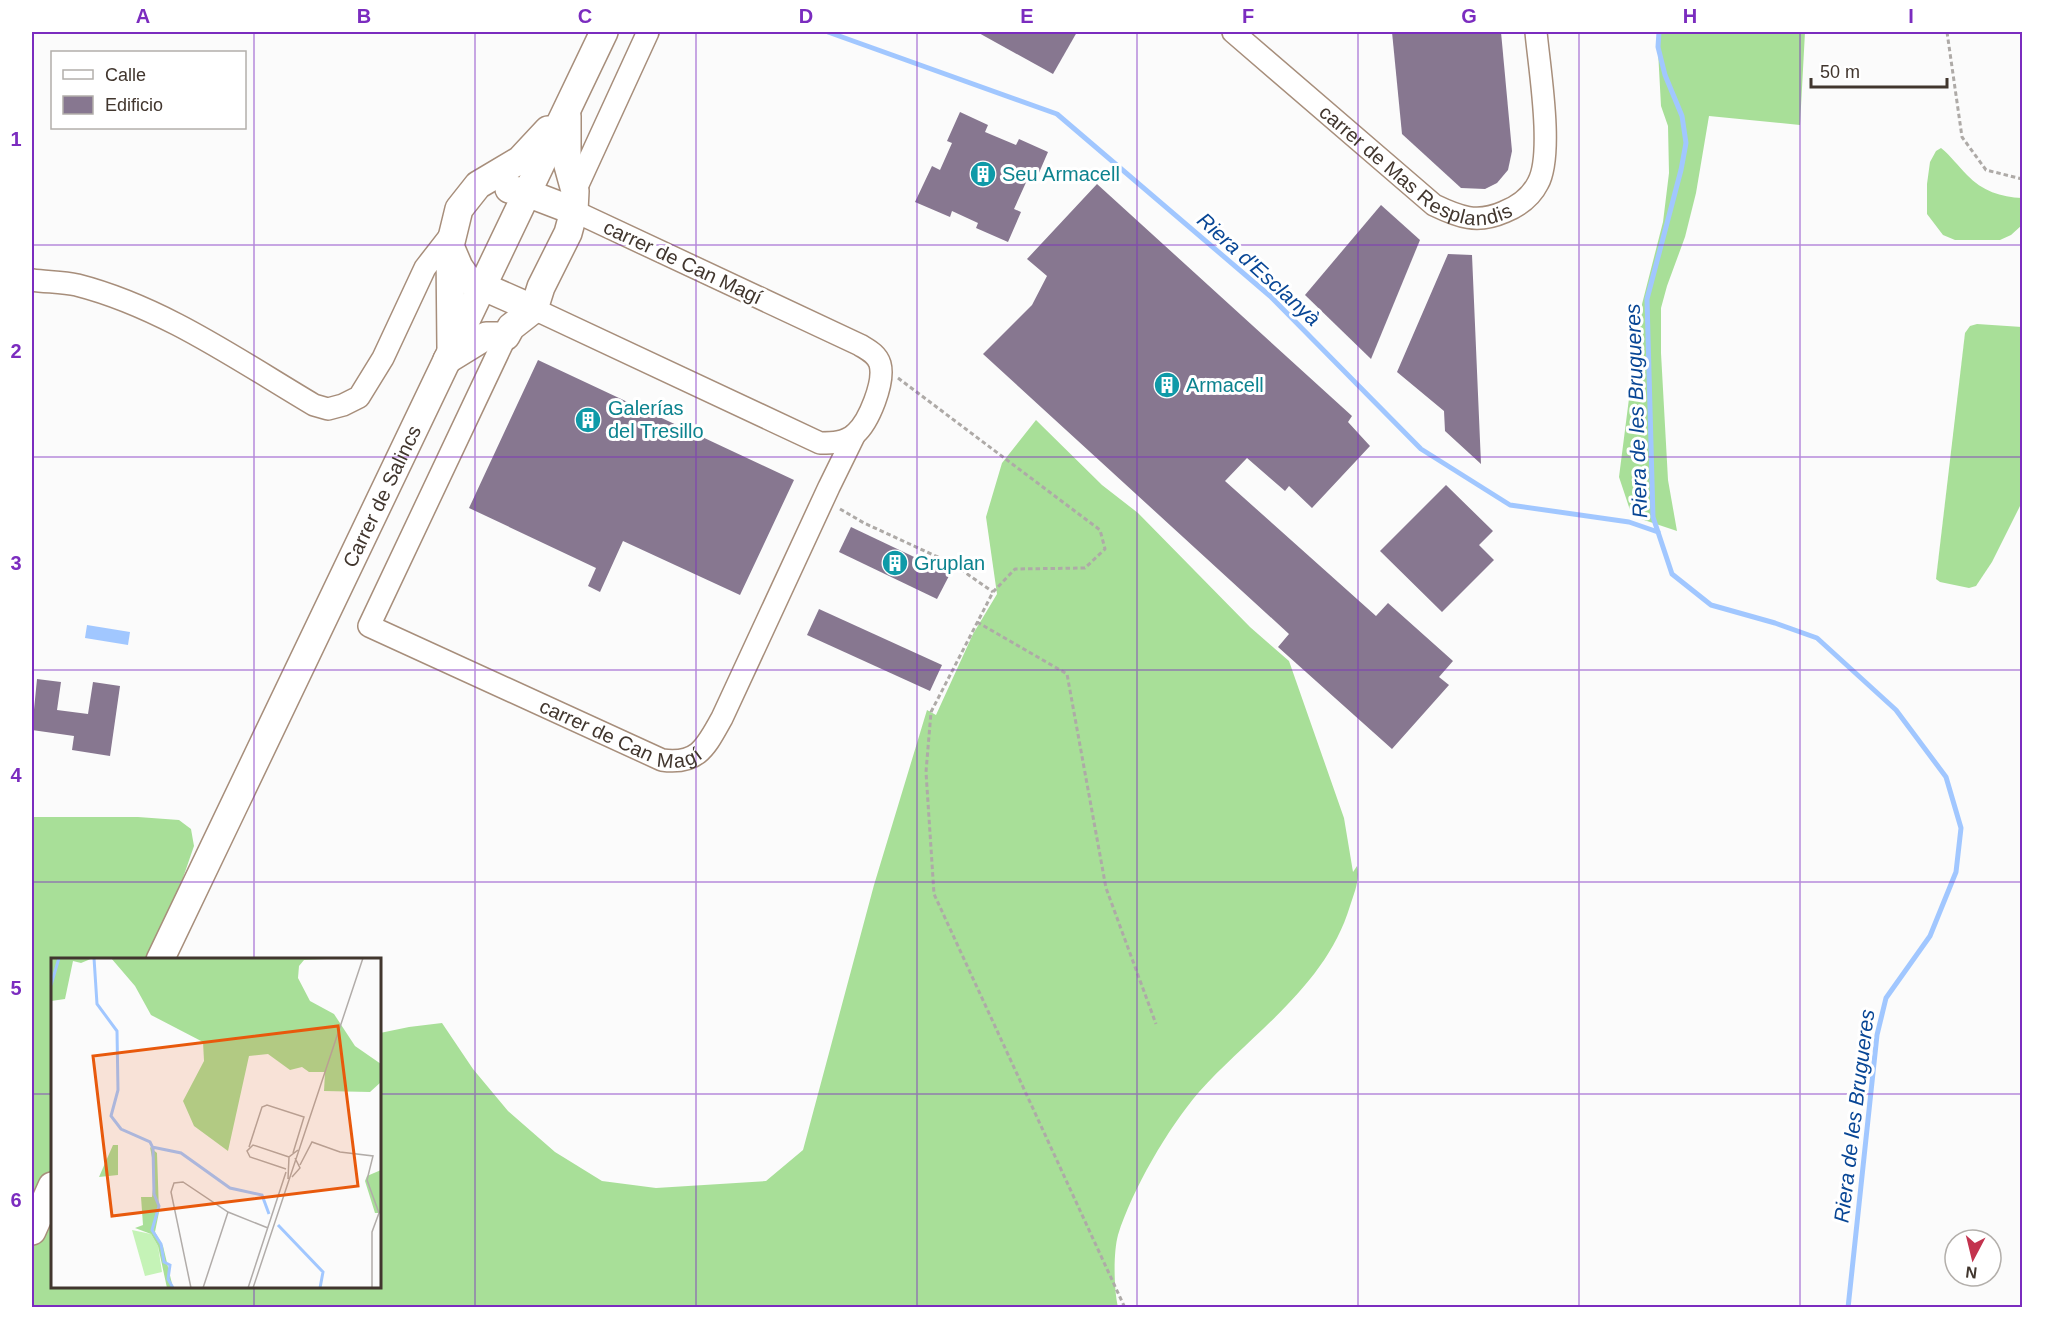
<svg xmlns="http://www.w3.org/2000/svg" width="2054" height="1339" font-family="Helvetica,sans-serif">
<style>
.forest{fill:#a8df98}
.water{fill:#a1c7ff}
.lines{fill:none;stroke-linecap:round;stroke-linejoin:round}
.stream{stroke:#a1c7ff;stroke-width:5}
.building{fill:#877790}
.minor-casing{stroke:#a78e7b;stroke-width:24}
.major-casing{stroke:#a78e7b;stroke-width:30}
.path{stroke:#aeaaa7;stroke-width:3;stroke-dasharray:4.5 3;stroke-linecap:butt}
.minor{stroke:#fff;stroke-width:21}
.major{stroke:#fff;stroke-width:27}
.grid{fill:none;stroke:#7b2cbf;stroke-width:1.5;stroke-opacity:0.55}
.labels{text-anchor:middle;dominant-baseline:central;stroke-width:6;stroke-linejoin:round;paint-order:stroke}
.street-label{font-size:20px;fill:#41362e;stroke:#fff}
.culture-label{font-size:20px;fill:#0d838f;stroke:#fff;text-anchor:start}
.water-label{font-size:21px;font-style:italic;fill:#084695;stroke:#fff}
.inset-river{fill:none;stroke:#a1c7ff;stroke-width:3}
.inset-road{fill:none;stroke:#b1aca9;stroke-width:1.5}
.view{fill:#e8590c;fill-opacity:0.15;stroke:#e8590c;stroke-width:3}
.inset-edge{fill:none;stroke:#41362e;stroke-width:3}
.neatline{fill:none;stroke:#7b2cbf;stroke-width:2}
.grid-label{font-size:20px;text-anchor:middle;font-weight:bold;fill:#7b2cbf}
</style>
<rect width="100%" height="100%" fill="#fbfbfb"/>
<g class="forest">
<polygon points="1657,32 1805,32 1800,125 1709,116 1696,193 1685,237 1667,286 1661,308 1661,353 1668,480 1677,531 1632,516 1619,477 1640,312 1663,222 1669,173 1668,126 1661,106"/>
<path d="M 1941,148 C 1951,156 1958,166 1967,175 C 1982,191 2001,197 2022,198 L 2022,225 L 2011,235 L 2000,240 L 1955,240 L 1943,235 L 1927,214 L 1927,184 L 1930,162 L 1936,151 Z"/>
<polygon points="1977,324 2022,327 2022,502 1992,562 1976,586 1969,588 1940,582 1936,579 1965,333 1970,326"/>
<path d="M 1036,420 L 1102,485 L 1138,513 L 1250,627 L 1289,661 L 1344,818 L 1353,872 L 1357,866 C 1360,881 1354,893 1350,906 C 1326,986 1252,1033 1199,1092 C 1168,1128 1132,1190 1118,1235 C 1113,1253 1114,1290 1118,1307 L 32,1308 L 32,817 L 138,817 L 179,820 L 191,829 L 194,846 L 155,959 L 52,960 L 52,1286 L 380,1286 L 380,1033 L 409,1027 L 442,1023 L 473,1069 L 508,1111 L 555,1152 L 602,1181 L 656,1188 L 766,1181 L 803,1150 L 874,885 L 927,710 L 936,715 L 973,634 L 997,594 L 986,517 L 1002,463 Z"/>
</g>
<polygon class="water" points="87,625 130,632 128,645 85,638"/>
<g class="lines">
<g class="stream">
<polyline points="828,32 1057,114 1270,296 1421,449 1510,505 1629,522 1658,532"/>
<polyline points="1659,32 1658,47 1665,75 1682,116 1686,143 1681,170 1647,299 1653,517 1672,574 1711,605 1775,623 1817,638 1896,710 1946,777 1961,828 1956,872 1930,936 1886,998 1877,1035 1848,1308"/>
</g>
</g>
<g class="building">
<polygon points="977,32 1077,32 1053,74"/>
<polygon points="1392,32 1501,32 1512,151 1508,170 1497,183 1485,189 1461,188 1402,134"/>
<polygon points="960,112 988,125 985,132 1016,145 1019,139 1048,152 1035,182 1028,178 1014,209 1021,212 1008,242 976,228 978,223 952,211 950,217 915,202 932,166 940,170 952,143 947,141"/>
<polygon points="1097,184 1352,416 1348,422 1370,446 1312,508 1289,486 1285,491 1247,458 1225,481 1376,616 1388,603 1453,661 1439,677 1449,685 1392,749 1278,647 1289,634 983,354 1032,305 1047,276 1027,259"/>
<polygon points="1381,205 1420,240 1371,359 1305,295"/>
<polygon points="1448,254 1472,255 1481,464 1445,431 1444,411 1397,372"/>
<polygon points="538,360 794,480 740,595 623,541 600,592 588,586 596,568 469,508"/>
<polygon points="1446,485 1493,531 1479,545 1494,560 1442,612 1380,551"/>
<polygon points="851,527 950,574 937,599 839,552"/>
<polygon points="819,609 942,665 930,691 807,635"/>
<polygon points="37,679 61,682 57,710 88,714 93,682 120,686 110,756 72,750 74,736 32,730"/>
</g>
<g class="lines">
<g class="minor-casing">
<g id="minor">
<path id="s1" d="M 1233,32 L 1434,205 C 1459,217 1477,224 1504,212 C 1519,206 1531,197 1538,183 C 1554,154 1539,66 1536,32"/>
<polyline points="575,191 648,32"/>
<path d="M 32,280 C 46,282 63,282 77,285 C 163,307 238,360 314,405 L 328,409 L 343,405 L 359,397 L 383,358 L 425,268 L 453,232"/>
<path d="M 534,309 L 820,443 C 832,443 845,443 855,434 C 869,422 885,382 880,364 C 877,354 868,350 860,345 L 574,211"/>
<path id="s2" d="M 506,336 L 369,626 L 662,760 C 699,765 706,746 722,718 L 829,487 L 855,434"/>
</g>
</g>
<g class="major-casing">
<g id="major">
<polyline points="509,189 527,193 574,211"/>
<polyline points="450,250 451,347"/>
<polyline points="534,309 468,280 459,267 450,246 459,209 478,185 520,160 548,130"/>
<polyline points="447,360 486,336 506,336 511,327 534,309 541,287 568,233 574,211 575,191 567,162 567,116"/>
<path id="s3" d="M 160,960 L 604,32"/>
<polyline points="32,1231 52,1186"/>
</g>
</g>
<g class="path">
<polyline points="1947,32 1962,137 1986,170 2022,179"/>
<polyline points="898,378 1100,530 1105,549 1085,568 1015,569 993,592 931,712 926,772 934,894 1125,1308"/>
<polyline points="840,509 864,523 953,564 993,592"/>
<polyline points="977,622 1067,674 1106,888 1156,1024"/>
</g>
<use href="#minor" class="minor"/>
<use href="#major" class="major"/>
</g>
<path class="grid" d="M 254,32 L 254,960M 475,32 L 475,1308M 696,32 L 696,1308M 917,32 L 917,1308M 1137,32 L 1137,1308M 1358,32 L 1358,1308M 1579,32 L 1579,1308M 1800,32 L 1800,1308M 32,245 L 2022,245M 32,457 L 2022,457M 32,670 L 2022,670M 32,882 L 2022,882M 32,1094 L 52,1094M 380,1094 L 2022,1094M 254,1286 L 254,1308"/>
<defs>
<g id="building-disc" transform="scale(1.35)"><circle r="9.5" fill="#0f9aa8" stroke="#fff"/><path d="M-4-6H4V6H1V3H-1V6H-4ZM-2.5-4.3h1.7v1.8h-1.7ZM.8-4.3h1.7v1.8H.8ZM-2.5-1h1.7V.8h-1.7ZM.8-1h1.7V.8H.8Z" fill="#fff"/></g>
</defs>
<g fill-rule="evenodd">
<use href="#building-disc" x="983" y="174"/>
<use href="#building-disc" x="1167" y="385"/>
<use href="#building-disc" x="588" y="420"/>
<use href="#building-disc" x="895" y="563"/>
</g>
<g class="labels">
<g class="street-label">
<text stroke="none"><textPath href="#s1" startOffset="232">carrer de Mas Resplandis</textPath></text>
<text transform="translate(683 262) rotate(25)">carrer de Can Magí</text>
<text stroke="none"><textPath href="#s3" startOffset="514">Carrer de Salincs</textPath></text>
<text stroke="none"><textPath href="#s2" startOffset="596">carrer de Can Magí</textPath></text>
</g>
<g class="culture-label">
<text x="1002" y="174">Seu Armacell</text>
<text x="1186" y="385">Armacell</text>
<text x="608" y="408">Galerías<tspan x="608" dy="23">del Tresillo</tspan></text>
<text x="914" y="563">Gruplan</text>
</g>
<g class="water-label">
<text transform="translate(1259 269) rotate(42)">Riera d'Esclanyà</text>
<text transform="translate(1636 411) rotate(-92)">Riera de les Brugueres</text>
<text transform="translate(1854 1116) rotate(-83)">Riera de les Brugueres</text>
</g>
</g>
<g transform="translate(51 958)">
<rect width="330" height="330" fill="#fbfbfb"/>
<path d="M 81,272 L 100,276 L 107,288 L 111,314 L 94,318 Z" fill="#c5f3b7"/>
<path d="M 0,0 L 42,0 L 30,5 L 22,3 L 14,41 L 0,43 ZM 60,0 L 299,0 L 253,2 L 248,8 L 247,20 L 259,43 L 283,56 L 304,88 L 330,106 L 330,124 L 319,134 L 273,133 L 274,114 L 258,114 L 251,109 L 239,112 L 217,96 L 198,98 L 177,193 L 143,168 L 132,143 L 153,103 L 152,84 L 100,57 L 84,28 ZM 62,187 L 67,187 L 67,217 L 48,219 ZM 99,189 L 106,195 L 108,254 L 104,274 L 112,288 L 122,330 L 116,330 L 107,288 L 100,276 L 84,270 L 92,267 L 90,239 L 101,239 L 104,215 ZM 330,212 L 330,255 L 324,255 L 314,223 L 316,218 Z" fill="#a8df98"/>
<path class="inset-river" d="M 43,0 L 46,46 L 66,73 L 67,132 L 60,158 L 70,171 L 99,184 L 102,190 L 103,236 L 108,248 L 101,272 L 110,286 L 113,304 L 119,307 L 117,321 L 122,330M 0,27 L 8,0M 101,189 L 130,195 L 179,230 L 211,237 L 218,256M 227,267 L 272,314 L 269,330"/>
<path class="inset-road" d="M 198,189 L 211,149 L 216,147 L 253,159 L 242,195M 249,207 L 261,184 L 289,194 L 322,198 L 316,222 L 328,255 L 321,274 L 321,330M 235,211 L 199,199 L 196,193 L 202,187 L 238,199M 241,219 L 249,210 L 244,200M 237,221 L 238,199 L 247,192M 140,330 L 120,234 L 123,225 L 132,224 L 177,254 L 217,270M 152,330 L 177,254M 197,330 L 235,214M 202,330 L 312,0"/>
<path class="view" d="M 287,68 L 307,228 L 61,258 L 42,98 Z"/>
<rect width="330" height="330" class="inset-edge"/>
</g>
<rect width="2054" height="1339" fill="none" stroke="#ffffff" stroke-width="66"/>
<rect x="51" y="51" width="195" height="78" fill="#ffffff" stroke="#b3afab" stroke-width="1.5"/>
<rect x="63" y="70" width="30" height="9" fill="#ffffff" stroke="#b3afab" stroke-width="1.5"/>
<text x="105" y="81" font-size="18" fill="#41362e">Calle</text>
<rect x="63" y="96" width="30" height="18" fill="#877790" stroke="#b3afab" stroke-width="1.5"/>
<text x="105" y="111" font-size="18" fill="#41362e">Edificio</text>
<g transform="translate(1973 1258) rotate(187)"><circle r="28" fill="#ffffff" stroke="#b3afab" stroke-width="1.5"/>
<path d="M0-4.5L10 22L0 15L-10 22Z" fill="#c3334e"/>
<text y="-9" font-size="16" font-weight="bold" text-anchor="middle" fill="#41362e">N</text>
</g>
<path d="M1811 78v9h136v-9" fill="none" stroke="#41362e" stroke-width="3"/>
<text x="1820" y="78" font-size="18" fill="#41362e" stroke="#ffffff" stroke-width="4.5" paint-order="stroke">50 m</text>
<rect x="33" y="33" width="1988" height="1273" class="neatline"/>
<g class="grid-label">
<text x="143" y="23">A</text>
<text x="364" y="23">B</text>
<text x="585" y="23">C</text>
<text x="806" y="23">D</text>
<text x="1027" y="23">E</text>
<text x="1248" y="23">F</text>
<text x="1469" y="23">G</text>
<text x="1690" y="23">H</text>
<text x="1911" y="23">I</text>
<text x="16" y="146">1</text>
<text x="16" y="358">2</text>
<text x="16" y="570">3</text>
<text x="16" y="782">4</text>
<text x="16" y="995">5</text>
<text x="16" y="1207">6</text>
</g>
</svg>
